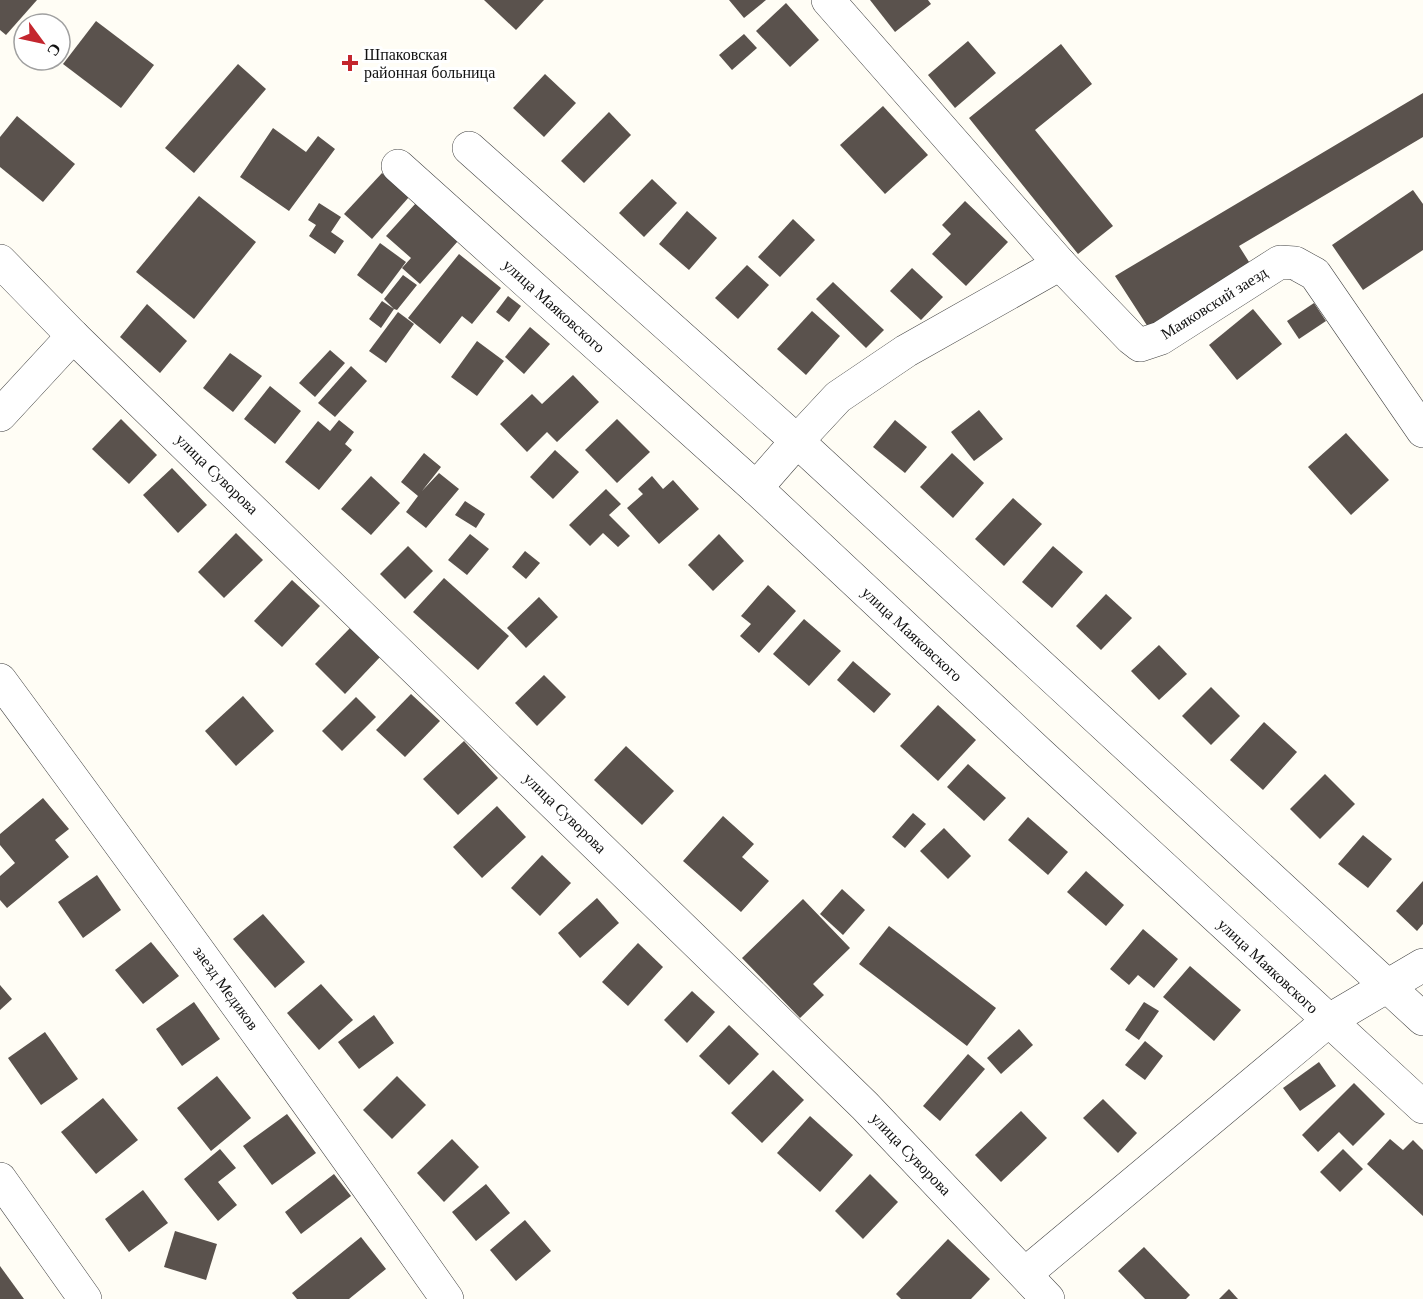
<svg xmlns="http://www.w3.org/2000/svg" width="1423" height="1299" font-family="'Times New Roman',serif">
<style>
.building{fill:#5a524d}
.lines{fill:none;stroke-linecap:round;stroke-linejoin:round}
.minor-casing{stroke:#444;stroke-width:34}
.minor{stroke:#fff;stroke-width:33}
.poi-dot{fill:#c4262e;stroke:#fff;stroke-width:2}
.labels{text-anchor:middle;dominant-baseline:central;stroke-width:6;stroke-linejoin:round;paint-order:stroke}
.poi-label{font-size:16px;fill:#111;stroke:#fff;text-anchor:start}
.street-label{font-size:16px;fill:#111;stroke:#fff}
</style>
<rect width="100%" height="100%" fill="#fffdf5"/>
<g class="building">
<polygon points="0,0 37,0 6,35 0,30"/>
<polygon points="484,0 544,0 516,30"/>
<polygon points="729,0 766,0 744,18"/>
<polygon points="870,0 928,0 931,4 895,32"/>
<polygon points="786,3 819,40 790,67 756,31"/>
<polygon points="96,21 154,65 121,108 63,64"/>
<polygon points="744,34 757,48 732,70 719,55"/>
<polygon points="968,41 996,73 955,108 928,75"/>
<polygon points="1061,44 1092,84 1035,130 1113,226 1078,254 969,118"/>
<polygon points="238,64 266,89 194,173 165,148"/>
<polygon points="545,74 576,103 544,137 513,108"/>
<polygon points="1423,93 1423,137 1239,246 1251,265 1148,327 1115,276"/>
<polygon points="883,106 928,155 885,194 840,145"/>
<polygon points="609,112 631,135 584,183 561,161"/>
<polygon points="17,116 75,164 43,202 0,167 0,137"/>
<polygon points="273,128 306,152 318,136 335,149 289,211 240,177"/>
<polygon points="382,173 409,197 372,239 344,214"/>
<polygon points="652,179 677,203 644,237 619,213"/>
<polygon points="1413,190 1423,204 1423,250 1363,290 1332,245"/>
<polygon points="199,196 256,242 194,319 136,272"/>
<polygon points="965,201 1008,242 966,286 932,254 951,234 942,225"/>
<polygon points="319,203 341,217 331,232 344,241 335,254 309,236 316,225 308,220"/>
<polygon points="416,203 458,241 420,284 402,268 411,258 386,236"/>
<polygon points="687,211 717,238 689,270 659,244"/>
<polygon points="793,219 815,240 780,277 758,257"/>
<polygon points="380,243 406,262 382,294 357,275"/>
<polygon points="459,254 501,288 472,324 462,316 440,344 408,318"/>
<polygon points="747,265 769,285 738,319 715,298"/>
<polygon points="912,268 943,297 921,320 890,291"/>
<polygon points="403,275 417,285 397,310 394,309 381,328 369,319 382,301 394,309 384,299"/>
<polygon points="833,282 884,330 866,348 816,299"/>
<polygon points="508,296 521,306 509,322 496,312"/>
<polygon points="1314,303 1326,321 1299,339 1287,321"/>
<polygon points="147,304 187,341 160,373 120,337"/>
<polygon points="1253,309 1282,344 1237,380 1209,345"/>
<polygon points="812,311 840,336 806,375 777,349"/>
<polygon points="398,312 414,324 386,363 369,351"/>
<polygon points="530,327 550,344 524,374 505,357"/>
<polygon points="477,341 504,361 477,396 451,377"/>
<polygon points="330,350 345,363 315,397 299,383"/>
<polygon points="230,353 262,376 233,412 203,388"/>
<polygon points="351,366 367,381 335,417 318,403"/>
<polygon points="573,375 599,402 557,442 547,432 527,452 500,424 532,394 542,404"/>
<polygon points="270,386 301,411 275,444 244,419"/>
<polygon points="979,410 1003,439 974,461 951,432"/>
<polygon points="121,419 157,455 129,484 92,449"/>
<polygon points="617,419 650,452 617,483 585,450"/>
<polygon points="339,420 354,432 345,444 352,450 319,490 285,462 318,421 330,431"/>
<polygon points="895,420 927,447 905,473 873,447"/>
<polygon points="1346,433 1389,480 1351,515 1308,467"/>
<polygon points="555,450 579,472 553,499 530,477"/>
<polygon points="424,453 441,467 422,491 439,473 459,489 426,528 406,512 418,496 401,482"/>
<polygon points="952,453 984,483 953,518 920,487"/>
<polygon points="172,468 207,505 178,533 143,495"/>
<polygon points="371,476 400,503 371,535 341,509"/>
<polygon points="652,476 663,489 673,480 699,509 659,544 627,508 643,494 638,489"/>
<polygon points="606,489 621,504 609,515 630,536 618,547 603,533 590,546 569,525"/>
<polygon points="1013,498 1042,524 1004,566 975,539"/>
<polygon points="465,501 485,514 476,528 455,515"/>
<polygon points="236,533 263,560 224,598 198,572"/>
<polygon points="470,534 489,549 467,575 448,560"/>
<polygon points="719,534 744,561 713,591 688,565"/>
<polygon points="408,546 433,571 405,599 380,574"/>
<polygon points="1053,546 1083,572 1052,608 1022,582"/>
<polygon points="525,551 540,563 526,579 512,567"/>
<polygon points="444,578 509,636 478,670 413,612"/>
<polygon points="292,580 320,606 282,647 254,621"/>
<polygon points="768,585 796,611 759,653 740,636 751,624 741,616"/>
<polygon points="1106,594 1132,618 1101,650 1076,626"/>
<polygon points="539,597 558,617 526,648 507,628"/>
<polygon points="804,619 841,651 809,686 773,654"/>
<polygon points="351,627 381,656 345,694 315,664"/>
<polygon points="1159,645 1187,674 1159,700 1131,671"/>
<polygon points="853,661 891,694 874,713 837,680"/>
<polygon points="544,675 566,697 537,726 515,703"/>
<polygon points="1211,687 1240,716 1211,745 1182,716"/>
<polygon points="411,694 440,721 405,757 376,730"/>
<polygon points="243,696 274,731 236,766 205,731"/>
<polygon points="356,697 376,717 342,751 322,731"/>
<polygon points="938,705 976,740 938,781 900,746"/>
<polygon points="1264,722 1297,752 1263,790 1230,760"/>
<polygon points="464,741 498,778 458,815 423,779"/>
<polygon points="626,746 674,791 642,825 594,780"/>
<polygon points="968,764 1006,798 984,821 947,787"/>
<polygon points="1325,774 1355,804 1320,839 1290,809"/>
<polygon points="43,798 69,829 55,840 69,857 7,908 0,900 0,876 15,863 0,845 0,834"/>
<polygon points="497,806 526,837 482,878 453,847"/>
<polygon points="913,813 926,824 905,848 892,837"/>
<polygon points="723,816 754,844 742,857 769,881 741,912 683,861"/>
<polygon points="1028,817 1068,852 1048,875 1008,840"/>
<polygon points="944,828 971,856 948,879 920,851"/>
<polygon points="1363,835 1392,859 1368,888 1338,864"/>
<polygon points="542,855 571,883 540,916 511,888"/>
<polygon points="1086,871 1124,905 1106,926 1067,892"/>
<polygon points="97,875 121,910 83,938 58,902"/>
<polygon points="1423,881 1423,924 1417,931 1396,911"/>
<polygon points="842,889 865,910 843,935 820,914"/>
<polygon points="597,898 619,923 580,958 558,933"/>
<polygon points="803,899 850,948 813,984 824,995 800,1018 742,958"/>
<polygon points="263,914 305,962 275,988 233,939"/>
<polygon points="889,926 996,1008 967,1046 859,964"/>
<polygon points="1143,929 1178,959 1154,988 1138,975 1129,985 1110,969"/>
<polygon points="151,942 179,976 143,1004 115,970"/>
<polygon points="638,943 663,967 628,1006 602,982"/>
<polygon points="1190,966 1241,1010 1214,1041 1163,997"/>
<polygon points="321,984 353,1020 319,1050 287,1013"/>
<polygon points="0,985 12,999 0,1010"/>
<polygon points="692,991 715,1012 687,1043 664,1020"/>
<polygon points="194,1002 220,1039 182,1066 156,1029"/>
<polygon points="1144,1002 1159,1011 1139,1040 1125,1030"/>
<polygon points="374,1015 394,1043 359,1069 338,1042"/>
<polygon points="729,1025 759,1054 729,1085 699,1056"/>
<polygon points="1019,1029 1033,1045 1001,1074 987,1058"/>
<polygon points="45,1032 78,1079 41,1105 8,1058"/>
<polygon points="1145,1041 1163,1056 1145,1080 1125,1065"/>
<polygon points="968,1054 985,1069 940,1121 923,1106"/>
<polygon points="1319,1062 1336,1086 1300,1111 1283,1088"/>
<polygon points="773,1070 804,1100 762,1143 731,1113"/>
<polygon points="217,1076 251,1118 211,1151 177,1108"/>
<polygon points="397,1076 426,1105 392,1139 363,1110"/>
<polygon points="1354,1083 1385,1114 1353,1146 1339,1132 1318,1152 1302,1135"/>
<polygon points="103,1098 138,1140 96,1174 61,1132"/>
<polygon points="1103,1099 1137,1133 1118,1153 1083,1118"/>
<polygon points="1021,1111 1047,1138 1001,1182 975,1155"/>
<polygon points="287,1114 316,1153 272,1185 243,1146"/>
<polygon points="810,1116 853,1155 820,1192 777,1153"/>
<polygon points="452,1139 479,1167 444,1202 417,1173"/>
<polygon points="1390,1139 1403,1150 1413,1140 1423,1150 1423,1216 1367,1164"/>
<polygon points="220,1149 236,1168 218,1182 237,1205 218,1221 184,1179"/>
<polygon points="1343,1149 1363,1169 1340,1192 1320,1172"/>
<polygon points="334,1174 351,1196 301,1234 285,1212"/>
<polygon points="870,1174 898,1202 863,1239 835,1211"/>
<polygon points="486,1184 510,1213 476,1241 452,1212"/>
<polygon points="143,1190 168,1223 129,1252 105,1219"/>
<polygon points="525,1220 551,1251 516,1281 490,1250"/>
<polygon points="175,1231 217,1244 206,1280 164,1267"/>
<polygon points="361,1237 386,1269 349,1299 297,1299 292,1293"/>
<polygon points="948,1239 990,1279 971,1299 901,1299 896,1294"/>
<polygon points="1144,1247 1190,1295 1186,1299 1145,1299 1118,1271"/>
<polygon points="0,1266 24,1299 0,1299"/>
<polygon points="1229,1289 1238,1299 1219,1299"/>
</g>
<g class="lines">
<g class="minor-casing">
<g id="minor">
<polyline points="828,0 1060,264 1131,338 1140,345 1161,338 1280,262 1295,263 1315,274 1423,431"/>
<polyline points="469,148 797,441 1423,1019"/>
<polyline points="398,166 756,488 1039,753 1423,1107"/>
<polyline points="0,261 73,336 865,1106 1048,1299"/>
<polyline points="0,415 73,336"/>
<polyline points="756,488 797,441 838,397 906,351 1060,264"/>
<path d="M 0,680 C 151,885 301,1091 447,1299"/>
<polyline points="0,1179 85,1299"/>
<polyline points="1025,1274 1328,1021 1423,965"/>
</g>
</g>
<use href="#minor" class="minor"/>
</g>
<path class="poi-dot" d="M347 54h6v6h6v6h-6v6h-6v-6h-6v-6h6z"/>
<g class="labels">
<g class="poi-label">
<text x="364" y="54">Шпаковская<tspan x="364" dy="18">районная больница</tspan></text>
</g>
<g class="street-label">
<text transform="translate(1214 303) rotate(-32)">Маяковский заезд</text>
<text transform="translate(554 306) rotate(42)">улица Маяковского</text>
<text transform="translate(217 474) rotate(44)">улица Суворова</text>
<text transform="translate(912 634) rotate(43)">улица Маяковского</text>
<text transform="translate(565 813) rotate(44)">улица Суворова</text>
<text transform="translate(1268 966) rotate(43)">улица Маяковского</text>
<text transform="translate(226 988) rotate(54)">заезд Медиков</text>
<text transform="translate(911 1154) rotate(46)">улица Суворова</text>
</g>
</g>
<g transform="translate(42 42) rotate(123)"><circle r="28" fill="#ffffff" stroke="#a0a0a0" stroke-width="1.5"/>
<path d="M0-4.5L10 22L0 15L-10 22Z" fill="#c4262e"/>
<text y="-9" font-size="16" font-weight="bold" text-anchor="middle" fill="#111111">С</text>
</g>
</svg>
